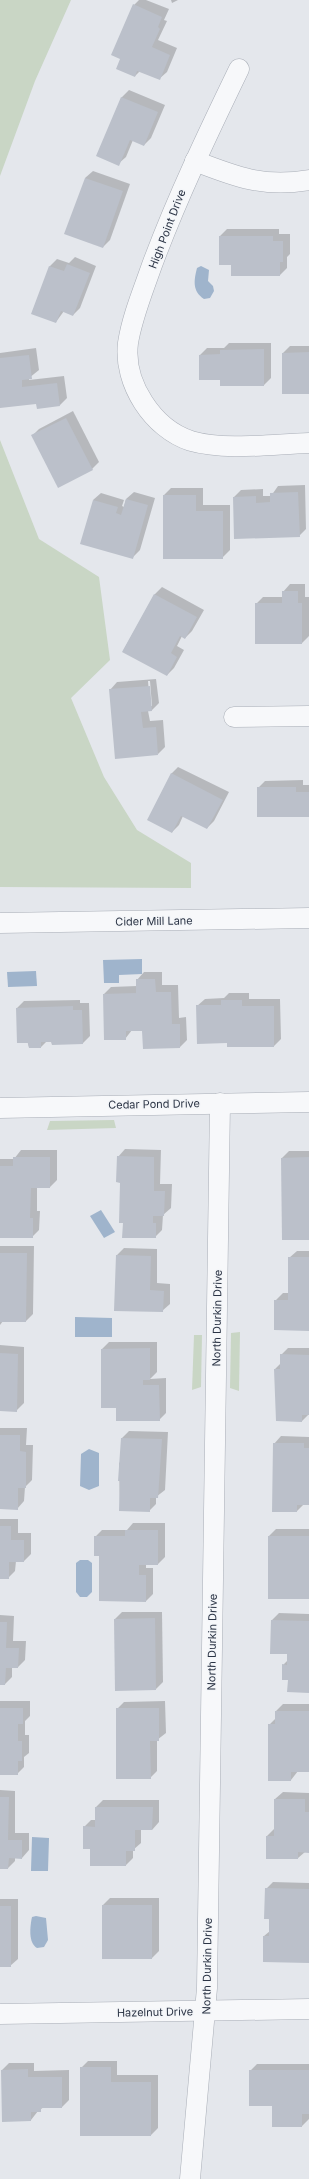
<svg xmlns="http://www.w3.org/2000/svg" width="309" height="2179" font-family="Inter,sans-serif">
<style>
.green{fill:#c9d6c5}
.water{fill:#9fb4cc}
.shadow{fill:#0003;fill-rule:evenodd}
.building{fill:#bbc0ca}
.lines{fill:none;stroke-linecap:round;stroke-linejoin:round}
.street-casing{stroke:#a9aeb7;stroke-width:21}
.street{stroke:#f7f8fa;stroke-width:20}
.labels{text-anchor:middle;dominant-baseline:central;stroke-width:3;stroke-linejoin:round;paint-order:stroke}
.street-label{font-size:11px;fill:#2b3445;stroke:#f4f6f9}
</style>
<rect width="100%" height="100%" fill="#e4e7ec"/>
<g class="green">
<polygon points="0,0 71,0 35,81 0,176"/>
<polygon points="0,440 39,539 99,577 110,660 71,698 104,777 137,830 191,863 191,888 0,887"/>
<polygon points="114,1120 116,1128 47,1130 50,1121"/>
<polygon points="240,1332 239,1391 230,1388 231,1333"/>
<polygon points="194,1335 202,1335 201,1387 192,1390"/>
</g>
<g class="water">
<path d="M 201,266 L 209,270 L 208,281 L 213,286 L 214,291 L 210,298 L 204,299 C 192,291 194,280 197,268 Z"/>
<polygon points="142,959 142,974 119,975 119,983 104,983 103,960"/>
<polygon points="36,971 37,986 8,987 7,972"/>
<polygon points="101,1210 115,1232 104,1238 90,1216"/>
<polygon points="75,1317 112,1318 112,1337 75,1337"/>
<polygon points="89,1449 99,1453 99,1486 89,1490 80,1486 81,1454"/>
<polygon points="80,1560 88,1560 92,1563 92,1592 87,1597 80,1597 76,1592 76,1563"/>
<polygon points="32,1837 49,1838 48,1871 31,1871"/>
<path d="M 36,1916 L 46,1918 L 48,1940 L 44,1947 L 37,1948 C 28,1943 30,1926 32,1917 Z"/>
</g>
<g class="shadow">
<polygon points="139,0 146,0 169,9 164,20 167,21 158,40 177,48 167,72 159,79 140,71 135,76 122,58 134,5"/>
<polygon points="171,0 178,0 172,3"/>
<polygon points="129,90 165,105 151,138 144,145 133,140 126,157 118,164 98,156 122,97"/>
<polygon points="93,171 130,184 110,240 103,247 85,178"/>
<polygon points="227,229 279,229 279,234 290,234 290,254 287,257 287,268 280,275 232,264 220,236"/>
<polygon points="75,257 96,266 80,308 73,315 64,311 56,322 32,313 50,266 57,259 69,263"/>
<polygon points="229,343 271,343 271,378 264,385 221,379 200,355 207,348 224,348"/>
<polygon points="290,346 309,346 309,393 283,393 283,353"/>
<polygon points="36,348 39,370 29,378 29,380 64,376 67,398 60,405 37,403 0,407 0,353"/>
<polygon points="73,411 99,462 92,469 32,436 39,429"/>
<polygon points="305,485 306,529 299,536 235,538 234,497 241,490 263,489 263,496 271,496 278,486"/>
<polygon points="171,488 203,488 203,505 230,505 230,550 222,558 164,495"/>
<polygon points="134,492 155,498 140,550 133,557 93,500 101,493 124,500 122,506 124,507 126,499"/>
<polygon points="290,584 305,584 305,597 309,597 309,636 302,643 256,604 263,597 283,597 283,592"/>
<polygon points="162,587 204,610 192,631 185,638 182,636 177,646 184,650 174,668 167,675 123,651 155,594"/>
<path d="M 156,679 L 159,703 L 152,710 L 148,711 L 150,721 L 163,720 L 165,747 L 158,754 L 110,690 L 117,682 ZM 148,681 L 150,681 L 152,706 L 150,706 Z"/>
<polygon points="178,767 229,792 214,821 207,828 183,816 179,825 172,832 171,774"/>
<polygon points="303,780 303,785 309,785 309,816 258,788 265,781"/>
<polygon points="144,972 162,972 162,985 178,985 179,1018 186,1017 187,1040 180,1047 143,1030 132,1030 125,1039 104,994 111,987 137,986 137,980"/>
<polygon points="229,993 249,993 249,999 280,999 281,1039 274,1046 197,1006 205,999 224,998"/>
<polygon points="80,1000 80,1003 89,1003 90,1036 83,1043 47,1041 41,1047 29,1047 17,1008 24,1001"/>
<polygon points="125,1149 161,1150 160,1184 172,1184 171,1208 163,1215 162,1230 155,1237 124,1222 118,1157"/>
<polygon points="21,1150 57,1150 57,1180 50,1187 37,1187 37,1211 40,1211 39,1230 32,1237 0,1237 0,1159 14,1159"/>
<polygon points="289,1151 309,1151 309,1238 282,1158"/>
<polygon points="0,1246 34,1246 33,1314 26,1321 3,1321 0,1325"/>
<polygon points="124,1248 157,1249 157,1283 170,1284 170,1304 162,1311 117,1255"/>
<polygon points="297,1251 309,1251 309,1330 275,1301 283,1293 289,1293 289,1258"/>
<polygon points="109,1342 157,1342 157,1372 150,1379 166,1378 166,1413 159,1420 102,1349"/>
<polygon points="0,1345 24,1347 24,1403 16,1411 0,1410"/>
<polygon points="288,1348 309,1348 309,1414 302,1421 277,1420 275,1369 281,1363 281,1355"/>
<polygon points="0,1428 27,1428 26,1445 33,1445 32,1480 25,1487 24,1501 17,1509 0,1508"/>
<polygon points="129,1431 168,1432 165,1490 156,1497 156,1504 149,1511 120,1510 119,1463 122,1461 122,1438"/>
<polygon points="281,1436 309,1437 309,1504 304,1504 297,1511 273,1511 274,1444"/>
<polygon points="0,1519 18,1519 18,1533 31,1533 31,1554 24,1561 16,1561 15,1571 8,1578 0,1578"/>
<polygon points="133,1523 165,1523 165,1557 158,1564 146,1564 146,1568 153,1568 153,1594 146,1601 100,1555 95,1537 102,1530 127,1530"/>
<polygon points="276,1529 309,1529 309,1598 269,1536"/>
<polygon points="122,1612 162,1612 163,1682 156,1689 115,1619"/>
<polygon points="279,1613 309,1614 309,1692 289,1679 283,1665 288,1660 288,1653 272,1620"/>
<polygon points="0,1615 14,1616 13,1641 26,1641 25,1660 18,1667 12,1667 12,1677 5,1684 0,1684"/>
<polygon points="0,1701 30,1701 30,1716 25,1721 25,1735 29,1735 29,1753 24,1757 24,1767 17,1774 0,1774"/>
<polygon points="165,1701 166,1733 157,1740 157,1771 150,1778 117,1709 124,1702"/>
<polygon points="283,1704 309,1704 309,1770 298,1771 291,1780 269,1725 276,1718 276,1711"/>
<polygon points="0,1790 15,1791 15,1833 29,1833 29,1850 22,1858 15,1857 15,1861 8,1868 0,1868"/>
<polygon points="283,1792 309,1793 309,1852 305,1852 298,1858 267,1858 267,1836 275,1828 275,1799"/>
<polygon points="103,1800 159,1800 159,1822 152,1830 141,1830 141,1843 133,1850 133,1858 126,1865 91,1848 84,1827 91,1820 96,1820 96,1807"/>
<polygon points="273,1882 309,1883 309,1962 264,1936 270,1931 266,1889"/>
<polygon points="110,1898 159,1898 159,1951 152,1958 103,1905"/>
<polygon points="0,1899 18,1899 18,1959 10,1966 0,1966"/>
<polygon points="88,2061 117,2061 117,2075 158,2075 158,2128 151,2135 81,2068"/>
<polygon points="9,2063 34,2063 34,2071 69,2070 69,2100 62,2107 44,2107 38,2111 31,2120 2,2070"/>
<polygon points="257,2064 309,2064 309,2119 302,2126 273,2126 273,2105 250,2071"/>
</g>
<g class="building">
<polygon points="133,4 162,17 158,27 160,29 152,47 170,55 160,80 137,71 135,77 116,69 120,59 111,55"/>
<polygon points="121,97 158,112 144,146 130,140 119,166 96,156"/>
<polygon points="85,178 123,191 103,248 64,234"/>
<polygon points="219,236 273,236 273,241 283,241 283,262 280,262 280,276 231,276 231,265 219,265"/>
<polygon points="67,264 90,273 73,316 61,311 56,323 31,314 49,266 64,271"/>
<polygon points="264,349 264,386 220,386 220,380 199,380 199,355 220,354 220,350"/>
<polygon points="309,352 309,394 282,394 282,353"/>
<polygon points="29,355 32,379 22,380 22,387 57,383 60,406 37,409 36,404 0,408 0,358"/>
<polygon points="66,418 93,470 58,488 31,435"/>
<polygon points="298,492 300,537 234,539 233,497 256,496 256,503 270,502 270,493"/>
<polygon points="163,495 196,495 196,511 223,511 223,559 163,559"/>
<polygon points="126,499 148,505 133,559 80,544 93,500 118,507 116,513 121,515"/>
<polygon points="282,591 298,591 298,603 302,603 302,644 255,644 255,603 282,603"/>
<polygon points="154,594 197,617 185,639 180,636 171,653 177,657 167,676 122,652"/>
<polygon points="150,686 152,711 141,712 143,728 156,727 158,755 115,759 109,689"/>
<polygon points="171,773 223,800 207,829 181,816 172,833 147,820"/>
<polygon points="257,787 296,787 296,792 309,792 309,817 257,817"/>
<polygon points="136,979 155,979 156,992 171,992 172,1024 180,1024 180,1048 143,1049 142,1031 126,1031 126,1040 104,1040 103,994 136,993"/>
<polygon points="221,1000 242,1000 242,1006 274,1006 274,1047 227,1047 227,1043 197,1044 196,1005 221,1005"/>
<polygon points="73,1006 73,1010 82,1010 83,1044 52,1045 51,1042 41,1042 41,1048 29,1048 28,1043 17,1043 16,1008"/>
<polygon points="117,1156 154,1157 154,1191 165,1191 164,1216 153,1216 153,1223 156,1223 156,1238 122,1238 123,1223 119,1223 120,1183 116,1182"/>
<polygon points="13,1157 50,1157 50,1188 31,1188 30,1218 33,1218 33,1238 0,1238 0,1166 13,1166"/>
<polygon points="309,1157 309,1240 282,1240 281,1158"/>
<polygon points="0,1253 27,1253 26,1322 0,1322"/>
<polygon points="116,1255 151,1256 150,1290 164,1291 163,1312 114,1311"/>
<polygon points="288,1257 309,1257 309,1331 274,1330 274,1300 288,1300"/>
<polygon points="150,1348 150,1380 143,1380 143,1385 159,1385 160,1421 116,1421 116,1408 101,1408 101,1349"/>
<polygon points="0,1353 18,1354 17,1412 0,1411"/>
<polygon points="280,1354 309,1355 309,1415 302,1415 302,1422 276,1421 274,1369 280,1369"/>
<polygon points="0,1435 20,1435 20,1451 26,1452 26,1488 18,1488 18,1510 0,1509"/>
<polygon points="121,1438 162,1439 158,1498 150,1498 150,1512 119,1511 120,1481 118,1481"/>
<polygon points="273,1443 304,1443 304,1448 309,1448 309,1505 297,1505 297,1512 272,1512"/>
<polygon points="0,1526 11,1526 11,1540 24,1540 24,1562 9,1562 9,1579 0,1579"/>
<polygon points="125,1530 158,1530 158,1565 139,1565 139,1575 146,1575 146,1602 99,1601 99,1556 94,1556 94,1536 125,1536"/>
<rect x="268" y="1536" width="41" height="63"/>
<polygon points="155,1618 156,1690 115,1691 114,1619"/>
<polygon points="271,1620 309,1621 309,1693 287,1692 288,1680 282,1680 282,1664 287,1665 287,1654 270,1654"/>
<polygon points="0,1622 7,1622 6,1648 19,1648 18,1668 6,1668 5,1685 0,1685"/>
<polygon points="0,1708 23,1708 23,1724 18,1724 18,1741 22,1741 22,1761 18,1761 18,1775 0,1775"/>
<polygon points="116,1708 159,1708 159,1741 150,1741 151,1779 116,1779"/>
<polygon points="275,1711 309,1711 309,1772 291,1772 291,1781 268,1781 268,1724 275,1724"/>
<polygon points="0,1797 9,1797 8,1840 22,1840 22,1859 9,1858 8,1869 0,1869"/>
<polygon points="274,1799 305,1799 305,1812 309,1812 309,1853 298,1852 298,1859 266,1859 266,1836 274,1836"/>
<polygon points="95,1807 153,1807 152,1830 135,1830 135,1851 126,1851 126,1866 90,1866 90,1849 83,1849 83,1826 95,1827"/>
<polygon points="265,1888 309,1889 309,1963 263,1962 263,1936 269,1936 269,1919 264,1919"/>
<rect x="102" y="1905" width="50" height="54"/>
<rect x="0" y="1906" width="11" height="61"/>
<polygon points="80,2067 111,2067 111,2082 151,2082 151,2136 80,2136"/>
<polygon points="28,2069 28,2077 62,2077 62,2108 41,2108 41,2112 31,2112 31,2121 2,2122 1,2070"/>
<polygon points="249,2070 309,2070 309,2114 302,2114 302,2127 272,2127 272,2106 249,2106"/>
</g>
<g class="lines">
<g class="street-casing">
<g id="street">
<path d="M 239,69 C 208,133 177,198 152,265 C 143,291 132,317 128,343 C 123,383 153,429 191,441 C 226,451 273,444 309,443"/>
<path d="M 195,161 C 236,177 264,188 309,180"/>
<polyline points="234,717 309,716"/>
<polyline points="0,923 309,918"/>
<polyline points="0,1108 309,1102"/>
<polyline points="0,2014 309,2009"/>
<polyline points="190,2179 207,1988 220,1103"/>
</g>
</g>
<use href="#street" class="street"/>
</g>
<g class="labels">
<g class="street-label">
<text transform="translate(167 229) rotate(-69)">High Point Drive</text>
<text transform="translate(154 921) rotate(-1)">Cider Mill Lane</text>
<text transform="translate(154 1104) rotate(-1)">Cedar Pond Drive</text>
<text transform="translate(217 1318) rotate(-89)">North Durkin Drive</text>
<text transform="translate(212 1642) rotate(-89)">North Durkin Drive</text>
<text transform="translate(207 1966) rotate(-89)">North Durkin Drive</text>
<text transform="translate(155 2012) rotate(-1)">Hazelnut Drive</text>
</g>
</g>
</svg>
